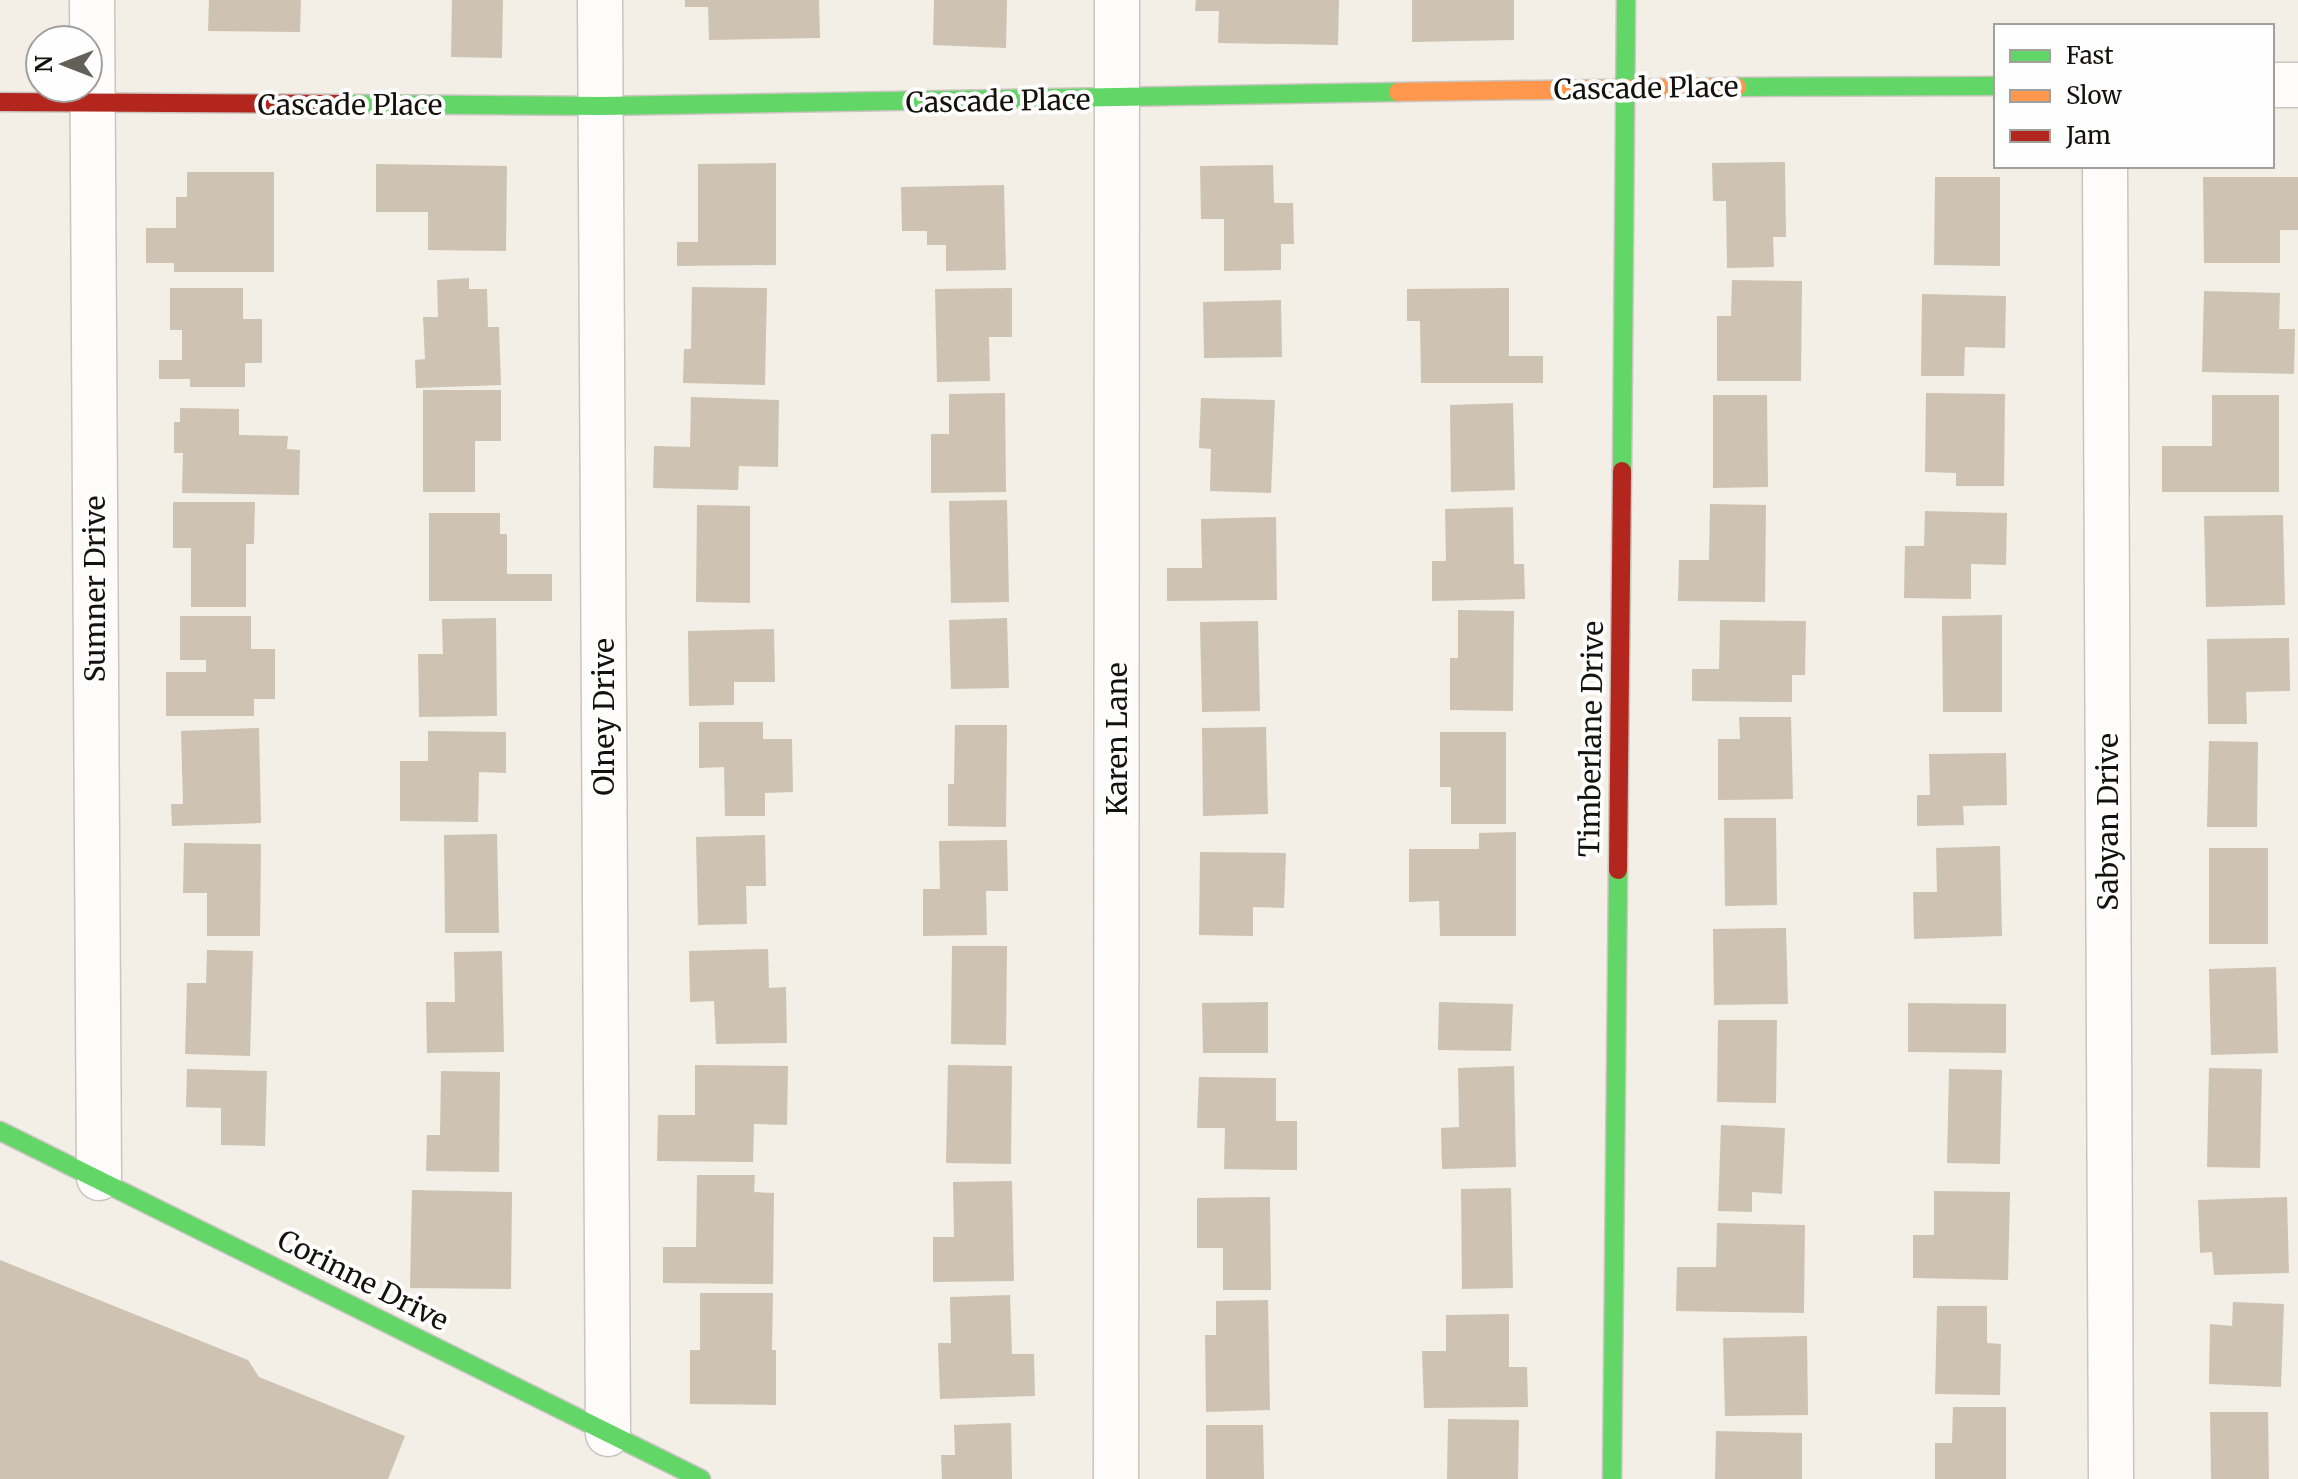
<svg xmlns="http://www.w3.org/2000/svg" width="2298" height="1479" font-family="Merriweather,serif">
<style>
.building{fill:#cec3b2}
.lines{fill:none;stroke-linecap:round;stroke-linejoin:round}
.street-casing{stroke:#cac5bf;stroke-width:47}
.fast-casing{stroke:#cac5bf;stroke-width:21}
.slow-casing{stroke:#cac5bf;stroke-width:21}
.jam-casing{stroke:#cac5bf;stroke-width:21}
.street{stroke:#fdfcfb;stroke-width:44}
.fast{stroke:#63d668;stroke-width:18}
.slow{stroke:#ff974d;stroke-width:18}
.jam{stroke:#b3261e;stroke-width:18}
.labels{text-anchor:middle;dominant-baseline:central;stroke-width:8;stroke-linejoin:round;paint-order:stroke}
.street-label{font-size:28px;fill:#15120d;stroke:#fefefe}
</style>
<rect width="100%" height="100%" fill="#f3eee6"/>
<g class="building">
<polygon points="209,0 301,0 300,32 208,31"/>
<polygon points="452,0 503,0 502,58 451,57"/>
<polygon points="685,0 819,0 820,38 709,40 708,7 685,7"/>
<polygon points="934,0 1007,0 1006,48 933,45"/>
<polygon points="1196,0 1339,0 1338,45 1218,43 1219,11 1195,11"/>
<polygon points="1412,0 1514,0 1514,40 1412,42"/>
<polygon points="1785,162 1786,237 1773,237 1774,267 1727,268 1726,201 1713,201 1712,163"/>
<polygon points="776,163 776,265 677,266 677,242 698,242 698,164"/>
<polygon points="376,164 507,166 506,251 428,250 428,212 376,212"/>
<polygon points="1273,165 1274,203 1293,203 1294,244 1281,244 1281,270 1224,271 1224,219 1201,219 1200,166"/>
<polygon points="187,172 274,172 274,272 174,272 174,263 146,263 146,228 176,228 176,197 187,197"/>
<polygon points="1935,177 2000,177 2000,266 1934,265"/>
<polygon points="2203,177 2298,177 2298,230 2280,230 2280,263 2204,263"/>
<polygon points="1004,185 1006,270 946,271 946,245 927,245 927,231 902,231 901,187"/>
<polygon points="469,278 469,289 487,289 488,327 499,327 501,385 416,388 415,360 425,359 423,317 438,317 437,280"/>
<polygon points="1732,280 1802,281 1801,381 1717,381 1717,316 1731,316"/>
<polygon points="692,287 767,288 765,385 683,383 684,349 691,349"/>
<polygon points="170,288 243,288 243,319 262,319 262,363 245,363 245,387 190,387 190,379 159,379 159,360 182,360 182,330 170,330"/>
<polygon points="1012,288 1012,337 989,337 990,381 937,382 935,289"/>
<polygon points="1509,288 1509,356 1543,356 1543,383 1421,383 1420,321 1407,321 1407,289"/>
<polygon points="2204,291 2280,293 2279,329 2295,329 2294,374 2202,372"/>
<polygon points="1922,294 2006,296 2005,348 1965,347 1964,376 1921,376"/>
<polygon points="1281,300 1282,357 1204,358 1203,302"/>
<polygon points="423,390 501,390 501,441 475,441 475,492 423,492"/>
<polygon points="1005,393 1006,492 931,493 931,434 949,434 949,394"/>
<polygon points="1926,393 2005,394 2004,486 1956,486 1956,473 1925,472"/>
<polygon points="1713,395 1767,395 1768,487 1713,488"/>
<polygon points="2212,395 2279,395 2279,492 2162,492 2162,446 2212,446"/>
<polygon points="691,397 779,400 778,467 739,466 738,490 653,488 654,446 690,447"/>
<polygon points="1201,398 1275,400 1271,493 1210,491 1211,449 1199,448"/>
<polygon points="1513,403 1515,490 1451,492 1450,405"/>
<polygon points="180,408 239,409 239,435 288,436 287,449 300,450 299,495 182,493 183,453 174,453 174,422 180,422"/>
<polygon points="1007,500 1009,602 951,603 949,501"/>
<polygon points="173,502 255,502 254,544 246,544 246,607 191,607 191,548 173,548"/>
<polygon points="1710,504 1766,505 1765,602 1678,601 1679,560 1709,560"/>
<polygon points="697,505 750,506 750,603 696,602"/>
<polygon points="1513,507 1514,564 1524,564 1525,599 1432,601 1432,561 1446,561 1445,509"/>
<polygon points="1925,511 2007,513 2006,565 1971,564 1971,599 1904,598 1905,546 1924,546"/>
<polygon points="429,513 500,513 500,534 507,534 507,574 552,574 552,601 429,601"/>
<polygon points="2283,515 2285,605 2206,607 2204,516"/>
<polygon points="1276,517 1277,600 1167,601 1167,568 1202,568 1201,519"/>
<polygon points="1458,610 1514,611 1513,711 1450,710 1450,658 1458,658"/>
<polygon points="2002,615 2002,712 1943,712 1942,616"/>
<polygon points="180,616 251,616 251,649 275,649 275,699 254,699 254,716 166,716 166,672 206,672 206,660 180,660"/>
<polygon points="496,618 497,716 419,717 418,654 443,654 442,619"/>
<polygon points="1007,618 1009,688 951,689 949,620"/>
<polygon points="1720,620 1806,621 1805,675 1792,675 1792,702 1692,701 1692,669 1719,669"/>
<polygon points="1258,621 1260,711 1202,712 1200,622"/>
<polygon points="774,629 775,682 734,682 734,705 689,706 688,631"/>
<polygon points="2289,638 2290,691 2246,692 2247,724 2208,724 2207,639"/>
<polygon points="1739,717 1791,717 1793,799 1718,800 1718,739 1740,739"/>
<polygon points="699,722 763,722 763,739 792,739 793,792 765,793 765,816 725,816 724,767 699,768"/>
<polygon points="955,725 1007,725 1006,827 948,826 948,784 954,784"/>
<polygon points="1266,727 1268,814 1203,816 1202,728"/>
<polygon points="259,728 261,823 172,826 171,804 183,804 181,731"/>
<polygon points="428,731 506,732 506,773 479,772 478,822 400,821 400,761 428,761"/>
<polygon points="1440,732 1506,732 1506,824 1451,824 1451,787 1440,787"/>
<polygon points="2209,741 2258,742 2257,827 2207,827"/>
<polygon points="2006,753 2007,805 1963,806 1964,825 1917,826 1917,795 1930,795 1929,754"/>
<polygon points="1724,818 1776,818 1777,905 1725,906"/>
<polygon points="1516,832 1516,936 1440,936 1439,901 1409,902 1409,849 1479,849 1479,833"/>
<polygon points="497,834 499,933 445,933 444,835"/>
<polygon points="765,835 766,886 746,886 747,924 698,925 696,837"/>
<polygon points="1007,840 1008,891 986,891 987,935 923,936 923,889 940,889 939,841"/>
<polygon points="184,843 261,844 260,936 207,936 207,893 183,893"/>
<polygon points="2000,846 2002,936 1914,939 1913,892 1937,892 1936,848"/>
<rect x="2209" y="848" width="59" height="96"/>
<polygon points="1200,852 1286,853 1284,908 1253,907 1253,936 1199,935"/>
<polygon points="1786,928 1788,1004 1714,1005 1713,929"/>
<polygon points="952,946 1007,946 1006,1045 951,1044"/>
<polygon points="768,949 769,988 786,987 787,1043 716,1044 714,1001 690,1002 689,951"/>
<polygon points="207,950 253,951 250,1056 185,1054 187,983 206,983"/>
<polygon points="502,951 504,1052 427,1053 426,1002 455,1002 454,952"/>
<polygon points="2276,967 2278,1053 2211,1055 2209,969"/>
<polygon points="1268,1002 1268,1053 1203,1053 1202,1003"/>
<polygon points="1439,1002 1513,1004 1511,1051 1438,1050"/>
<polygon points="1908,1003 2006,1004 2006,1053 1908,1052"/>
<polygon points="1718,1020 1777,1020 1776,1103 1717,1102"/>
<polygon points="695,1065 788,1066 787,1125 754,1124 753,1162 657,1161 658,1115 695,1115"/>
<polygon points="948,1065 1012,1066 1011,1164 946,1163"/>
<polygon points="1514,1066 1516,1167 1442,1169 1441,1128 1459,1127 1458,1068"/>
<polygon points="2209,1068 2262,1069 2260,1168 2207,1167"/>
<polygon points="187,1069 267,1071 265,1146 221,1145 221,1108 186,1107"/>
<polygon points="1949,1069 2002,1070 2000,1164 1947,1163"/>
<polygon points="441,1071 500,1072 499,1172 426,1171 427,1135 440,1135"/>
<polygon points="1199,1077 1276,1078 1276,1121 1297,1121 1297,1170 1224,1169 1225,1128 1197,1128"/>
<polygon points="1721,1125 1785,1128 1782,1194 1752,1192 1752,1212 1718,1211"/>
<polygon points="697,1175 755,1175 754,1192 774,1193 773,1284 663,1283 663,1247 696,1247"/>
<polygon points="1012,1181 1014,1281 933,1282 933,1237 954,1237 953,1182"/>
<polygon points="1511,1188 1513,1288 1462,1289 1461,1189"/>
<polygon points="412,1190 512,1192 511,1289 410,1288"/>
<polygon points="1934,1191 2010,1192 2008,1280 1913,1278 1913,1235 1934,1235"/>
<polygon points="1270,1197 1271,1290 1223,1290 1223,1248 1197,1248 1197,1198"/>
<polygon points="2287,1197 2289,1273 2214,1275 2212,1252 2200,1253 2198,1200"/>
<polygon points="1717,1223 1805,1225 1804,1313 1676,1311 1677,1267 1716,1267"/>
<polygon points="0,1260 248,1360 259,1377 405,1436 388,1479 0,1479"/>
<polygon points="700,1293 773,1293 772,1350 776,1350 776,1405 690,1404 690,1350 700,1350"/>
<polygon points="1010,1295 1012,1354 1034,1354 1035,1396 940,1399 938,1343 951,1343 950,1297"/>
<polygon points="1268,1300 1270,1410 1206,1412 1205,1335 1216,1335 1216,1301"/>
<polygon points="2233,1302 2284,1304 2281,1387 2209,1384 2210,1324 2232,1326"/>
<polygon points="1937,1306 1987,1306 1987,1343 2001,1344 2000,1395 1935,1394"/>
<polygon points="1509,1314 1509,1367 1527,1367 1528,1407 1424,1408 1422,1351 1446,1351 1446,1315"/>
<polygon points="1807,1336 1808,1415 1725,1416 1723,1338"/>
<polygon points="1953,1407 2006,1407 2006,1479 1935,1479 1935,1443 1952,1443"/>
<polygon points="2210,1412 2268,1412 2269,1479 2211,1479"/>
<polygon points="1448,1419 1519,1420 1518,1479 1447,1479"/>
<polygon points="1011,1423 1012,1479 942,1479 941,1455 955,1455 954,1425"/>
<polygon points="1206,1425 1263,1425 1264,1479 1206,1479"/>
<polygon points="1716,1431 1802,1433 1802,1479 1715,1479"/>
</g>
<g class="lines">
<g class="street-casing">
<g id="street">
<polyline points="92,0 99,1178"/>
<polyline points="600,0 608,1434"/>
<polyline points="2272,85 2298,85"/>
<polyline points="2105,166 2111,1479"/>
<polyline points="1116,1479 1117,0"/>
</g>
</g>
<g class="fast-casing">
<g id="fast">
<polyline points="1737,87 1996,86"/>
<polyline points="344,104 601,106 1398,92"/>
<polyline points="1622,471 1626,0"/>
<polyline points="0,1131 701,1479"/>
<polyline points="1612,1479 1618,870"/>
</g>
</g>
<g class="slow-casing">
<polyline id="slow" points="1398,92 1737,87"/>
</g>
<g class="jam-casing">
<g id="jam">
<polyline points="0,102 344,104"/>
<polyline points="1618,870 1622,471"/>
</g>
</g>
<use href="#street" class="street"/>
<use href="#fast" class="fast"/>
<use href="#slow" class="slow"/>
<use href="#jam" class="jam"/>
</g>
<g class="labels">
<g class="street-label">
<text transform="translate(1646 88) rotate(-1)">Cascade Place</text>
<text transform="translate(998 101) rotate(-1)">Cascade Place</text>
<text x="350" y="105">Cascade Place</text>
<text transform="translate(95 589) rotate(-90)">Sumner Drive</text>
<text transform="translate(604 717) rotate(-90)">Olney Drive</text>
<text transform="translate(1117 739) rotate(-90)">Karen Lane</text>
<text transform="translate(1591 739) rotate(-89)">Timberlane Drive</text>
<text transform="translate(2108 822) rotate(-90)">Sabyan Drive</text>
<text transform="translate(363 1280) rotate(27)">Corinne Drive</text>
</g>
</g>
<rect x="1994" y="24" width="280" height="144" fill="#fefefe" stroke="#a1a09e" stroke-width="2"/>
<rect x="2010" y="50" width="40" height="12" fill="#63d668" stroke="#a1a09e" stroke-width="2"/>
<text x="2066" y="64" font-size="24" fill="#15120d">Fast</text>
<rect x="2010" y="90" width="40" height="12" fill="#ff974d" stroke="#a1a09e" stroke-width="2"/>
<text x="2066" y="104" font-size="24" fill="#15120d">Slow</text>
<rect x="2010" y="130" width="40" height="12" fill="#b3261e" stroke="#a1a09e" stroke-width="2"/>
<text x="2066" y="144" font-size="24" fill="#15120d">Jam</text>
<g transform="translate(64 64) rotate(270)"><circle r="38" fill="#fefefe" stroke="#a1a09e" stroke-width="2"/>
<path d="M0-6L14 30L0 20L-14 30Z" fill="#635f59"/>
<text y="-12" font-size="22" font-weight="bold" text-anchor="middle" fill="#15120d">N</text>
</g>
</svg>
